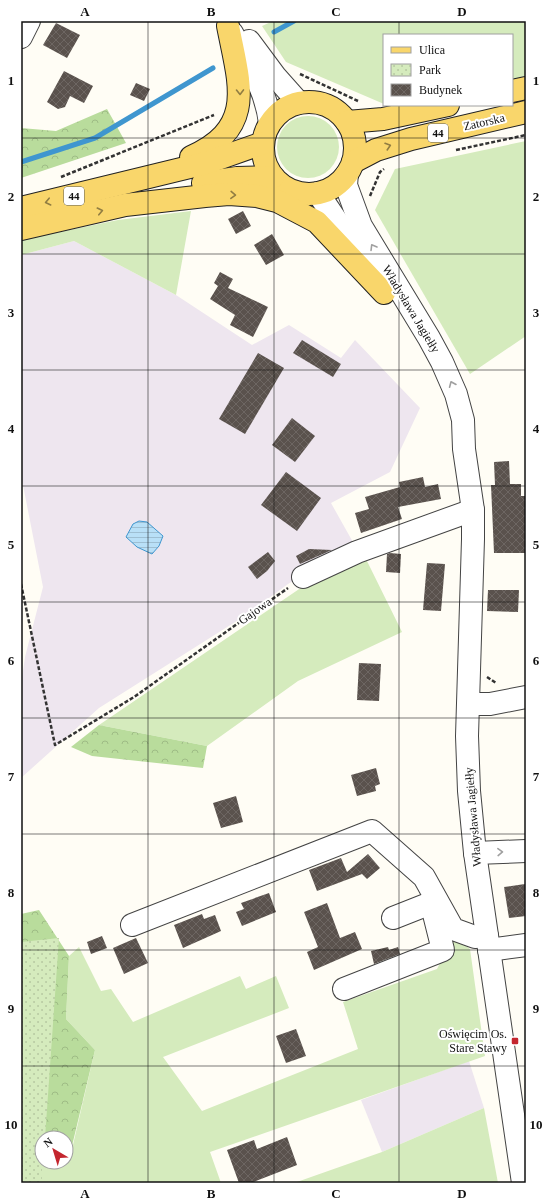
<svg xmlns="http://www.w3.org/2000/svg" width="547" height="1204" font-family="'Times New Roman',serif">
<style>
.industrial{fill:#eee6ef}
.grass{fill:#d5ebbd}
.forest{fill:url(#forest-crowns)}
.park{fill:url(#park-dots)}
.water{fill:url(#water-rules);stroke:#3f96cf}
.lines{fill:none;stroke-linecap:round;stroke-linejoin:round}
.stream{stroke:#3f96cf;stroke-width:5}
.building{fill:url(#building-cross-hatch)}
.minor-casing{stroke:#444;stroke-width:24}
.major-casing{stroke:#222;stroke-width:24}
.path{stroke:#333;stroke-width:2.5;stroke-dasharray:4 2;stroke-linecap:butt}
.minor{stroke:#fff;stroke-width:22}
.major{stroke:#f9d66b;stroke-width:22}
.oneway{stroke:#917d42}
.oneway2{stroke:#a0a0a0}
.grid{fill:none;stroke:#111;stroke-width:1;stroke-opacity:0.55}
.poi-dot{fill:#c4262e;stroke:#fff;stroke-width:1.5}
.labels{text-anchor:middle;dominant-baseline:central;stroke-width:4;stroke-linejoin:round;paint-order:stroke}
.shield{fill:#fff;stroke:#585858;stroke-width:1}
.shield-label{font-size:11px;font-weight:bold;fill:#111}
.street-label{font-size:12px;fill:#111;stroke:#fff}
.poi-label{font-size:12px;fill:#111;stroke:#fff;text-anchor:end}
.neatline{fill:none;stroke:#111;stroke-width:1.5}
.grid-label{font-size:13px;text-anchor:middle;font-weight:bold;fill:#111}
</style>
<defs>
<pattern id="forest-crowns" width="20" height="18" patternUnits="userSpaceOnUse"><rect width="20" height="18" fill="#b9dc9c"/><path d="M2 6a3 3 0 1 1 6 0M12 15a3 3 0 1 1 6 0" fill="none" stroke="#9ebc85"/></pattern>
<pattern id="park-dots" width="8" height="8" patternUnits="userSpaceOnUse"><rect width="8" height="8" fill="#d5ebbd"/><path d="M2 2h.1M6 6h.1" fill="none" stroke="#b6c8a1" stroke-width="1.8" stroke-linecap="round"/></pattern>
<pattern id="water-rules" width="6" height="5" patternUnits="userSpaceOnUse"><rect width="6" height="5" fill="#b9e0f7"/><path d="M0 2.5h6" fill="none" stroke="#9ebfd3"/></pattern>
<pattern id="building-cross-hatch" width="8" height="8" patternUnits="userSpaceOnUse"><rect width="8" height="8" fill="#5a524d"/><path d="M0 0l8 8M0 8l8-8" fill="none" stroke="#6d6662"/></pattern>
</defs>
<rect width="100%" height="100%" fill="#fffdf5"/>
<g class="industrial">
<polygon points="74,241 176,295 252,345 289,325 341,358 355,340 420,408 390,472 331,503 354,544 288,584 243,617 99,708 21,778 21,685 25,657 43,587 21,475 21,255"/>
<polygon points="469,1061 484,1108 382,1152 361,1100"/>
</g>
<g class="grass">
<polygon points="273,21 526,21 526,76 512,80 512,35 384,35 384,104 286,62 262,26"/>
<circle cx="308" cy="147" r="31"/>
<polygon points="526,141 526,336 470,374 375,210 395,169"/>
<polygon points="191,211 176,295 74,241 21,255 21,240 118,220"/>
<polygon points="365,557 402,632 298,681 207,746 99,725 308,583"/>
<polygon points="451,941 461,942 470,949 485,1056 210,1152 221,1183 28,1183 42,1162 66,1162 66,1150 72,1149 95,1050 66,1019 69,956 79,947 101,991 111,989 133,1022 240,976 246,989 276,976 289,1008 163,1057 202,1111 358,1049 343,1002 437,969"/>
<polygon points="484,1108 498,1183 294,1183 382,1152"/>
</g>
<g class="forest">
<polygon points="107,109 126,143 21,178 21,128 56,131"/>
<polygon points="99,725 207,746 203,768 92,756 71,747"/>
<polygon points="39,910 69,956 66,1019 95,1050 71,1150 66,1150 66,1138 42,1138 21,1183 21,914"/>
</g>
<polygon class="park" points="59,938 45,1138 42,1138 42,1183 21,1183 21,942"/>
<polygon class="water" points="139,521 147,522 163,536 159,546 152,554 137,547 126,537 133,524"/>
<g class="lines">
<g class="stream">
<polyline points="274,32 294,21"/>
<polyline points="21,162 95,138 213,68"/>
</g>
</g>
<g class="building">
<polygon points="56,23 80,35 67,58 43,45"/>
<polygon points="64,71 93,86 84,103 70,96 65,107 58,109 47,102"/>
<polygon points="136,83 150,89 144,101 130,95"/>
<polygon points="243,211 251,226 236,234 228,219"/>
<polygon points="272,234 284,255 266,265 254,245"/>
<polygon points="220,272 233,279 228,288 268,307 253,337 230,325 235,315 210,299 218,286 214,283"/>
<polygon points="302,340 341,364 333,377 293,353"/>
<polygon points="258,353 284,368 245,434 219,419"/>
<polygon points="292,418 315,436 295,462 272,445"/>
<polygon points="509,461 510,484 521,484 521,496 526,496 526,553 494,553 491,485 495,485 494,462"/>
<polygon points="286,472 321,498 297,531 261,505"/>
<polygon points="423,477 425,487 438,484 441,499 398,507 402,519 361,533 355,513 369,509 365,497 400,487 399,482"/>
<polygon points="309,549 332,550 300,564 296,556"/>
<polygon points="268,552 275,561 267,571 257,579 248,567"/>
<polygon points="390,553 401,554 400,573 386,572 387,554"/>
<polygon points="427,563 445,564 441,611 423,610"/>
<polygon points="488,590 519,590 518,612 487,611"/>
<polygon points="359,663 381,664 379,701 357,700"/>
<polygon points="376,768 380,784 375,786 376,791 357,796 351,775"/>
<polygon points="236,796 243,822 221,828 213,803"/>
<polygon points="368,854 380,868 367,879 362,874 317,891 309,870 341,858 347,872"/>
<polygon points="525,884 526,916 509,918 504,887"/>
<polygon points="269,893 276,912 242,926 236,912 244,909 241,903"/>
<polygon points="327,903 340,938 355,932 362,949 314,970 307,952 318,947 304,912"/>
<polygon points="202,914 204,919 215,915 221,931 183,948 174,925"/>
<polygon points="102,936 107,948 91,954 87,942"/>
<polygon points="136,938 148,963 124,974 113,948"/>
<polygon points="388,947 389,950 398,947 400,954 374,964 371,951"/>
<polygon points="296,1029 306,1056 286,1063 276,1036"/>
<polygon points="287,1137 297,1165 251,1183 239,1183 227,1150 254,1140 257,1149"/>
</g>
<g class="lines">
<g class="minor-casing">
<g id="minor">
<path d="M 232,33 C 248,62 266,89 270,123"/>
<polyline points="21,37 29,21"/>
<polyline points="249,41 275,76 299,103"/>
<polyline points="347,174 346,185 361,226 429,338 442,362 456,394 463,420 464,449 473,510 473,539 467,736 469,791 475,853 523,1183"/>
<polyline points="318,193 368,268"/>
<polyline points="303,577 357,552 473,510"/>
<polyline points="469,704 490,704 526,697"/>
<polyline points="475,853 526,851"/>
<polyline points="393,918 431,903"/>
<polyline points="132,925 372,831 424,877 453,929 475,937 487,936"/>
<polyline points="489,950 526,945"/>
<polyline points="344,989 443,950 432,906"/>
</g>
</g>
<g class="major-casing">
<g id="major">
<polyline points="512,91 526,88"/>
<circle cx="309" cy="148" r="46"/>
<polyline points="347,122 383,119 448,105"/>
<path d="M 191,157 C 257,128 239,83 228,26"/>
<polyline points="353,162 376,150 411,139 526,112"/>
<polyline points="203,183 237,178 273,177"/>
<polyline points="21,208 206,163 263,143"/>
<polyline points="21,229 125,205 205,196 229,194 257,196 277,201 317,222 384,293"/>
</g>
</g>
<g class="path">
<polyline points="300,74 358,101"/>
<polyline points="456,150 526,135"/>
<polyline points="61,177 214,115"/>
<polyline points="370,196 380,172 384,169"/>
<polyline points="21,584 55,745 134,697 288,588"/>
<polyline points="487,677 496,683"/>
</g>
<use href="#minor" class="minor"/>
<use href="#major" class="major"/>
</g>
<defs><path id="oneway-chevron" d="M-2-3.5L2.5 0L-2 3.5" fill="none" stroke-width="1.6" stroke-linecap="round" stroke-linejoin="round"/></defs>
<g class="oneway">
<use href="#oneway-chevron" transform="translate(240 92) rotate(89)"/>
<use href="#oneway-chevron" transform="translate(388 146) rotate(-18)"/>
<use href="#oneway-chevron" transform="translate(233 195) rotate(2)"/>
<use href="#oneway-chevron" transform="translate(48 202) rotate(167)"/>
<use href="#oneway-chevron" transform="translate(100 211) rotate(-13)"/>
</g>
<g class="oneway2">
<use href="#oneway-chevron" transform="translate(373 247) rotate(-121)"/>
<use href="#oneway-chevron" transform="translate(452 384) rotate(-113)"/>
<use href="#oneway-chevron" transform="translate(500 852) rotate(-2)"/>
</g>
<path class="grid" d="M 148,21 L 148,1183M 274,21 L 274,1183M 399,21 L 399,35M 399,105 L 399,1183M 21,138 L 526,138M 21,254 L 526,254M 21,370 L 526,370M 21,486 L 526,486M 21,602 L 526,602M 21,718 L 526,718M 21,834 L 526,834M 21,950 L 526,950M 21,1066 L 526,1066"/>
<rect class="poi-dot" x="511" y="1037" width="8" height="8" rx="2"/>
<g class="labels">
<g class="shield">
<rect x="428" y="124" width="20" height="18" rx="3"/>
<rect x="64" y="187" width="20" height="18" rx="3"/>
</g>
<g class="shield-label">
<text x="438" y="133">44</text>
<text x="74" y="196">44</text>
</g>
<g class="street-label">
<text transform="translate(484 122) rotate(-13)">Zatorska</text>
<text transform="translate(411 309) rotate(59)">Władysława Jagiełły</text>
<text transform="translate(255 611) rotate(-35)">Gajowa</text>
<text transform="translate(473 817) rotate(-95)">Władysława Jagiełły</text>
</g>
<g class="poi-label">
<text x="507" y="1034">Oświęcim Os.<tspan x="507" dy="14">Stare Stawy</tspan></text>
</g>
</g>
<rect width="547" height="1204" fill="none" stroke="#ffffff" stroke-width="44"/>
<rect x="383" y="34" width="130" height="72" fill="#ffffff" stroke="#a0a0a0"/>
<rect x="391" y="47" width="20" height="6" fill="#f9d66b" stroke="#a0a0a0"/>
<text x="419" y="54" font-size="12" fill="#111111">Ulica</text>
<rect x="391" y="64" width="20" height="12" fill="url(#park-dots)" stroke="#a0a0a0"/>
<text x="419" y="74" font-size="12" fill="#111111">Park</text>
<rect x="391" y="84" width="20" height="12" fill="url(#building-cross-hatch)" stroke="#a0a0a0"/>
<text x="419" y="94" font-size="12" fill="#111111">Budynek</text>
<g transform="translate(54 1150) rotate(322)"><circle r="19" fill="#ffffff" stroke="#a0a0a0"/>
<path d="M0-3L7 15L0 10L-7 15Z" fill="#c4262e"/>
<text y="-6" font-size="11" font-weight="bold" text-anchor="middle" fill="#111111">N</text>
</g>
<rect x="22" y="22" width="503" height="1160" class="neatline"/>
<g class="grid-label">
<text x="85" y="16">A</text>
<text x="211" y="16">B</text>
<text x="336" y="16">C</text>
<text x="462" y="16">D</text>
<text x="11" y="85">1</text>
<text x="536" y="85">1</text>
<text x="11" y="201">2</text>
<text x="536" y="201">2</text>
<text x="11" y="317">3</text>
<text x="536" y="317">3</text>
<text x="11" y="433">4</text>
<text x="536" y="433">4</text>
<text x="11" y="549">5</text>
<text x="536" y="549">5</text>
<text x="11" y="665">6</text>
<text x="536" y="665">6</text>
<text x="11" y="781">7</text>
<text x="536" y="781">7</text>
<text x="11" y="897">8</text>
<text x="536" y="897">8</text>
<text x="11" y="1013">9</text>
<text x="536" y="1013">9</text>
<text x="11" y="1129">10</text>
<text x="536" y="1129">10</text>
<text x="85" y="1198">A</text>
<text x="211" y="1198">B</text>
<text x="336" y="1198">C</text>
<text x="462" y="1198">D</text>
</g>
</svg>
